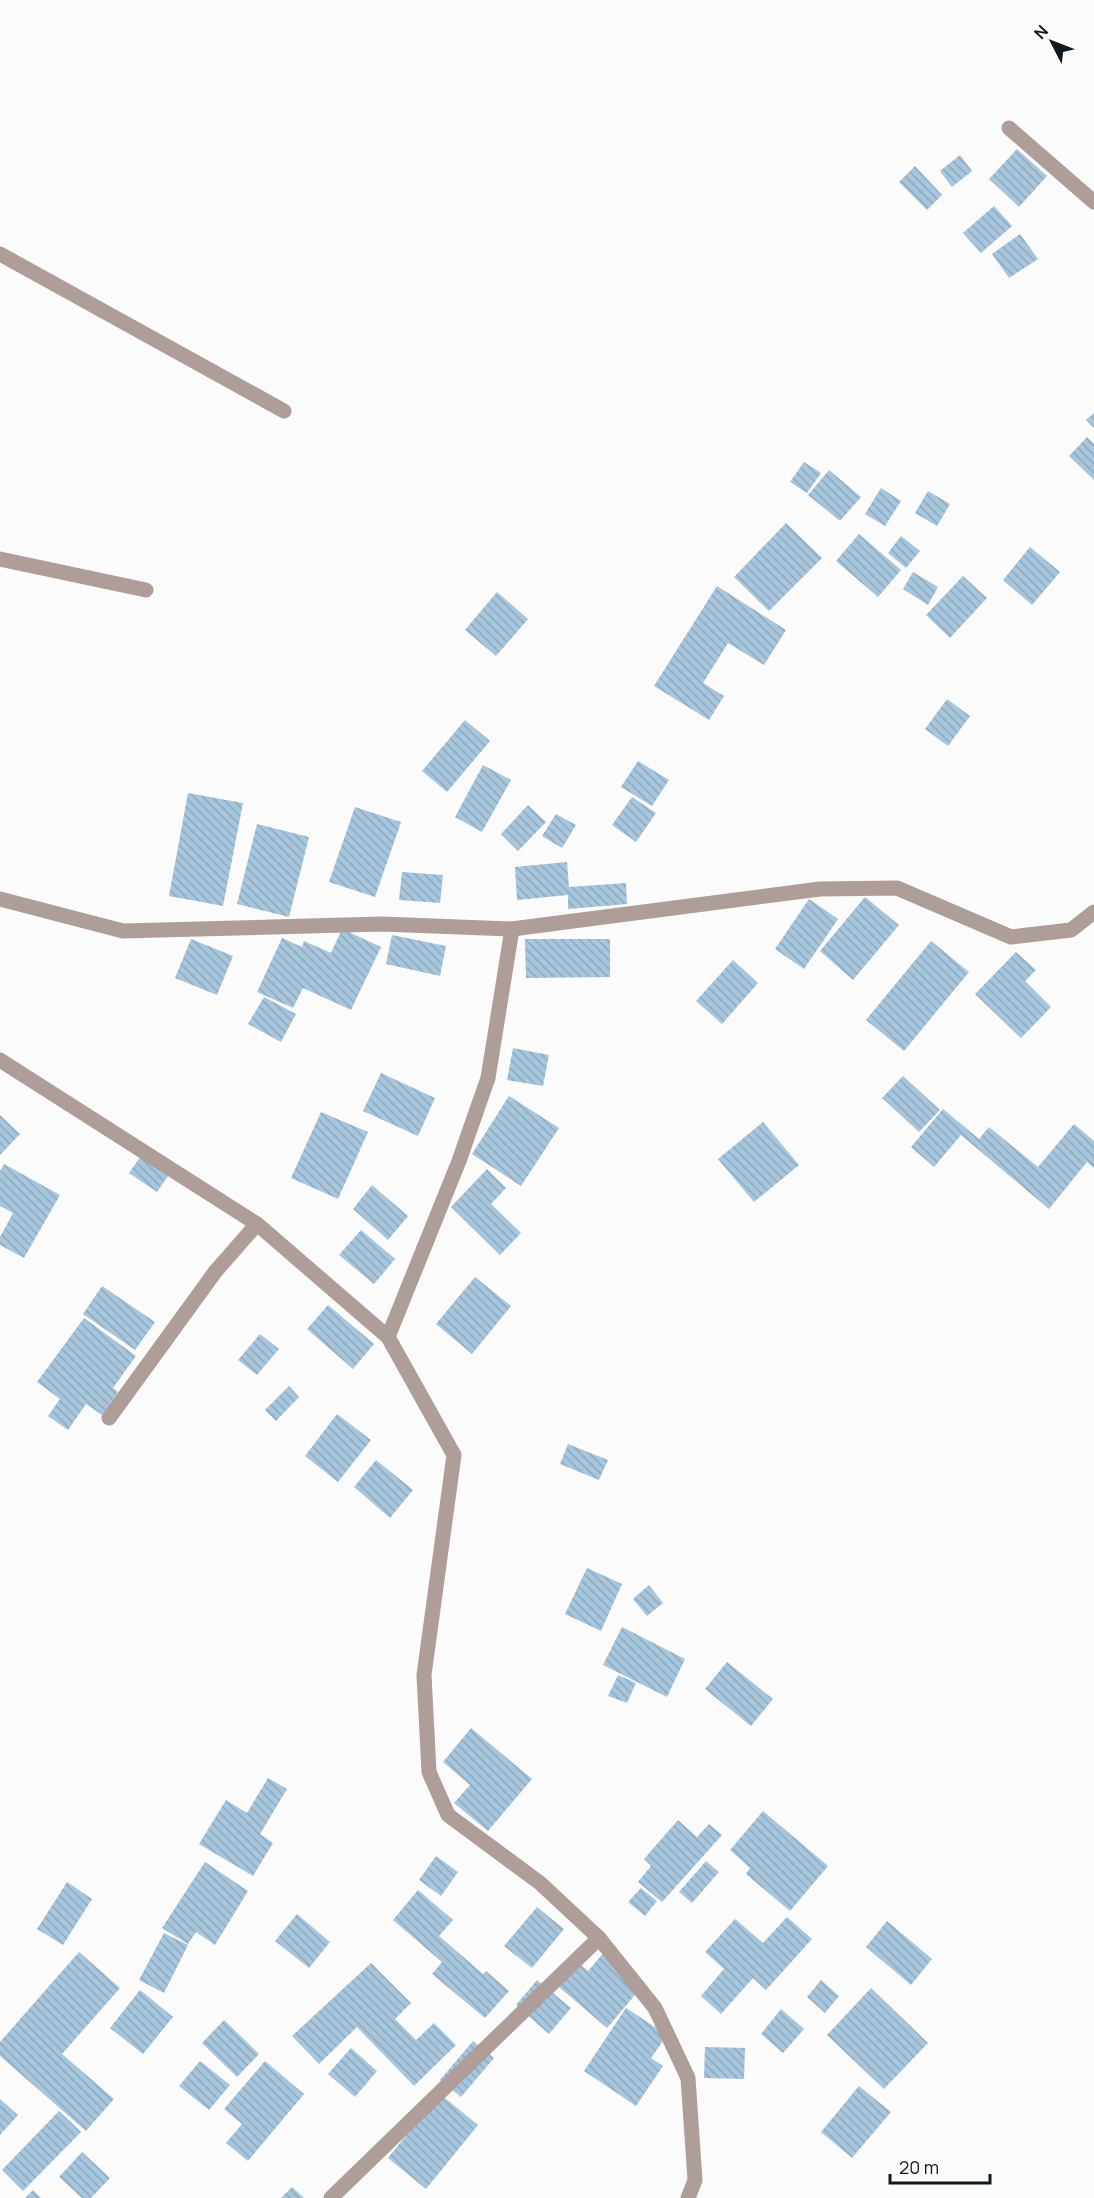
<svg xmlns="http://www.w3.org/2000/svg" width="1094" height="2198" font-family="Manrope,sans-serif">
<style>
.building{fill:url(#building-back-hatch)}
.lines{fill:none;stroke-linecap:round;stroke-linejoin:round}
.street{stroke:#ae9d99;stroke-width:15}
</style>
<defs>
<pattern id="building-back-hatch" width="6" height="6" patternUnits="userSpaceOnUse" patternTransform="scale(1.5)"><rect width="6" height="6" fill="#a7c5dd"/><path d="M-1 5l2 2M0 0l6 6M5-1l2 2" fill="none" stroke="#8fa9bd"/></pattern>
</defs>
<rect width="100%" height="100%" fill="#fbfbfb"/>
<g class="building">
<polygon points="1017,149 1047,176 1019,207 989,179"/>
<polygon points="960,155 972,171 952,187 940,171"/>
<polygon points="915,166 942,195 927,210 899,182"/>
<polygon points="994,206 1012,226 981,253 963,233"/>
<polygon points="1020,234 1038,259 1009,278 992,254"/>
<polygon points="1094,413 1094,428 1086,420"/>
<polygon points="1087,437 1094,444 1094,480 1069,456"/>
<polygon points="804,462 821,473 807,493 790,482"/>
<polygon points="829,470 861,497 840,521 808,495"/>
<polygon points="881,488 901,501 885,526 865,514"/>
<polygon points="928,491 950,504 937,526 915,513"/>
<polygon points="786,523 822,558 769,611 734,577"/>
<polygon points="859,534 901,570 878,597 836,561"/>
<polygon points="901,536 920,551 906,568 888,553"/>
<polygon points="1030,547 1060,572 1032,605 1003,580"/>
<polygon points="913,572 938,587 928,605 903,589"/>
<polygon points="963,576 987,598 950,638 926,615"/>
<polygon points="717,586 786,630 764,665 728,643 703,683 724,696 709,720 654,686"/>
<polygon points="497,592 528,619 496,656 465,630"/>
<polygon points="947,699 970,716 948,746 925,729"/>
<polygon points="465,720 490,741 447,792 422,771"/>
<polygon points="638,761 669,780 652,806 621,787"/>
<polygon points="483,765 511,780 482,832 455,817"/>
<polygon points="188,793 243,803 223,906 169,896"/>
<polygon points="632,797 656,813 636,842 612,825"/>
<polygon points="528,805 546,822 518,851 501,834"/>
<polygon points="355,807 401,822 375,897 329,882"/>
<polygon points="556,814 576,825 562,848 542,836"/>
<polygon points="257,824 309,837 289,917 237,904"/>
<polygon points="567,862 569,887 626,883 627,904 568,909 568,895 517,900 515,867"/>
<polygon points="402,872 443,875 440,903 399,900"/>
<polygon points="865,897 899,925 853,980 820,951"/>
<polygon points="809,899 838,919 804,969 775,949"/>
<polygon points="342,929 381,947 351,1010 303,988 293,1008 257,992 282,938 302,947 304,941 331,953"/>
<polygon points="392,935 446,946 440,976 386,964"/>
<polygon points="191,939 233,956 217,995 175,978"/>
<polygon points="525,939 610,939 610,977 526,978"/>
<polygon points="931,941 969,972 904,1051 866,1020"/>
<polygon points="1016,952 1036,970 1025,981 1051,1007 1021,1038 975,994"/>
<polygon points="733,960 758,983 722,1024 696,1001"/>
<polygon points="264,997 296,1014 281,1042 248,1024"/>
<polygon points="513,1048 549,1055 543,1086 507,1080"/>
<polygon points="381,1073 435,1098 418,1136 363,1111"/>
<polygon points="903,1076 940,1110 919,1132 882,1098"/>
<polygon points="509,1096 559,1128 521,1186 472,1154"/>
<polygon points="943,1109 979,1139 989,1127 1038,1167 1074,1124 1094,1141 1094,1168 1087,1162 1049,1209 961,1135 934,1167 911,1147"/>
<polygon points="321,1112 368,1132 338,1199 291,1178"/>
<polygon points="0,1115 20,1134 0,1155"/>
<polygon points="763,1122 799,1165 754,1202 718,1159"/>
<polygon points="141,1156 168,1176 157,1192 129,1173"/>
<polygon points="4,1164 60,1195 24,1258 0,1245 0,1237 13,1213 0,1206 0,1171"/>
<polygon points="487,1169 506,1188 491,1204 521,1233 500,1255 451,1207"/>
<polygon points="372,1185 408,1216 388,1240 353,1209"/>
<polygon points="361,1230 395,1259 374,1284 339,1255"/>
<polygon points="475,1277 511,1306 472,1354 436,1324"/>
<polygon points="102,1286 155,1322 135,1350 83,1314"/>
<polygon points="328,1305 374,1344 353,1369 307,1329"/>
<polygon points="84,1318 136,1356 113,1388 118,1392 102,1415 86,1404 68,1430 48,1416 60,1399 37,1382"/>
<polygon points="260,1334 279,1349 257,1375 238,1360"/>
<polygon points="289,1386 299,1397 276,1421 265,1410"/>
<polygon points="337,1414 371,1440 338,1482 305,1456"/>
<polygon points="568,1444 608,1460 599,1480 560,1464"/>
<polygon points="376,1460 413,1490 390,1518 354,1487"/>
<polygon points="587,1568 622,1584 601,1631 565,1614"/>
<polygon points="649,1585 663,1603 647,1616 633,1599"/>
<polygon points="622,1627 685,1659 667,1697 603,1665"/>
<polygon points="727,1662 773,1699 751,1726 705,1689"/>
<polygon points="618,1675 636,1683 627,1703 608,1696"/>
<polygon points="471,1728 532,1779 488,1831 454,1803 470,1785 443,1762"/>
<polygon points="268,1778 287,1789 260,1834 273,1843 253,1876 199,1844 226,1800 247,1813"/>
<polygon points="763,1811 828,1866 790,1911 746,1874 750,1868 730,1850"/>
<polygon points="678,1820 697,1837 709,1824 722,1835 662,1902 638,1882 651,1866 644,1859"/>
<polygon points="436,1856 458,1872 441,1896 419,1880"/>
<polygon points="706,1861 719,1872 692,1903 679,1892"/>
<polygon points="205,1862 248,1891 215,1945 196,1932 188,1944 162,1928"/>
<polygon points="67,1882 92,1899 63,1945 37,1929"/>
<polygon points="641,1888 657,1901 645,1916 628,1902"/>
<polygon points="418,1890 453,1920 439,1936 483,1974 486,1971 509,1991 485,2018 432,1974 442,1962 393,1920"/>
<polygon points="537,1907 564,1929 532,1968 504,1946"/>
<polygon points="297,1914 330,1942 309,1968 275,1941"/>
<polygon points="787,1917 812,1939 766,1990 753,1978 721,2014 701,1996 724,1969 705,1952 735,1919 763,1943"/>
<polygon points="887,1921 932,1959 911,1985 866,1947"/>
<polygon points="164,1933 188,1945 164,1993 139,1980"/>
<polygon points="606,1950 645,1983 607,2028 552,1981 573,1958 588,1971"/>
<polygon points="79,1952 120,1988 62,2054 114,2099 86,2131 0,2056 0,2042"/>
<polygon points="371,1963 411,2003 395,2019 416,2040 434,2023 456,2045 414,2086 357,2027 319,2064 292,2036"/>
<polygon points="537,1980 571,2008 549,2034 516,2005"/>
<polygon points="821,1980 839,1996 825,2013 807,1997"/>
<polygon points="871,1988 928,2043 884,2089 827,2035"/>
<polygon points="140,1990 173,2017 143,2054 110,2028"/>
<polygon points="626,2008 667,2035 651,2058 663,2066 636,2106 584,2071"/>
<polygon points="781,2009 804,2029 783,2053 761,2034"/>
<polygon points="224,2020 259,2054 237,2077 202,2043"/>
<polygon points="473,2041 494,2058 461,2097 440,2080"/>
<polygon points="705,2047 745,2048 744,2079 704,2078"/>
<polygon points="351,2048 377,2071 355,2097 328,2074"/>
<polygon points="200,2061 230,2085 209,2110 179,2086"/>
<polygon points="265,2061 304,2094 248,2161 226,2143 242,2124 224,2109"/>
<polygon points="859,2086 891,2112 852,2158 821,2132"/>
<polygon points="440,2094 478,2125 426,2189 388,2158"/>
<polygon points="0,2099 18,2115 0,2135"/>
<polygon points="59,2111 81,2132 23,2191 2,2170"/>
<polygon points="82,2152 110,2178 91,2198 82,2198 59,2177"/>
<polygon points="292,2187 304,2198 281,2198"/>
<polygon points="33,2190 41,2198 25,2198"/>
</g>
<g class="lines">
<g class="street">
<polyline points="1009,128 1094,202"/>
<polyline points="0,254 284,411"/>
<polyline points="0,559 146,590"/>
<polyline points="0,899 123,931 382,924 512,929 820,889 897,888 1011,937 1071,930 1094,912"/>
<polyline points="0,1060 257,1224 388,1337 454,1455 424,1675 429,1772 448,1815 540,1883 599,1938 655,2008 688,2078 695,2180 688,2198"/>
<polyline points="388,1337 459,1161 488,1078 512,929"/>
<polyline points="109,1418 215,1272 257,1224"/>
<polyline points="331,2198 599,1938"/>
</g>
</g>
<g transform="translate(1052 42) rotate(312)" stroke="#fbfbfb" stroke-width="4.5" paint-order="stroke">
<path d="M0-4.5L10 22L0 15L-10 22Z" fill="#0e1922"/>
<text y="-9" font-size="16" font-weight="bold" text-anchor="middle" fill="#0e1922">N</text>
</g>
<path d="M890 2174v9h100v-9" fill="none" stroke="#0e1922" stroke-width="3"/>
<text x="899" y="2174" font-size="18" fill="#0e1922" stroke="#fbfbfb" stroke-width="4.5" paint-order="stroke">20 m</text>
</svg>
